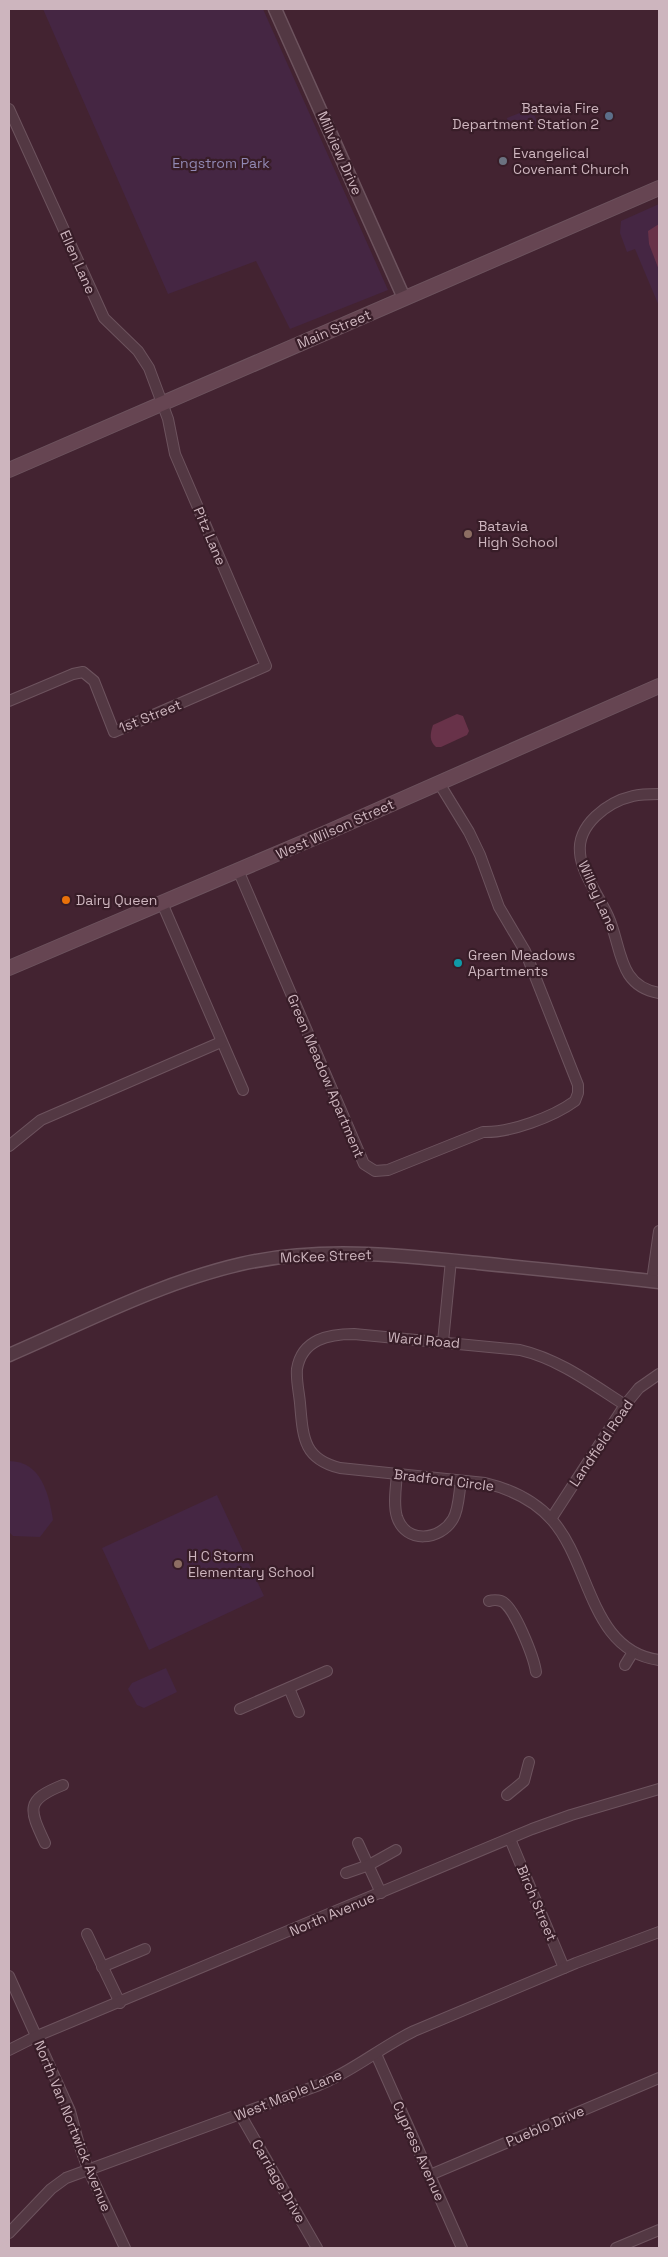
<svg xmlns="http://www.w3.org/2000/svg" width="668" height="2257" font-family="'Space Grotesk',sans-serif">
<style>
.green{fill:#452643}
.water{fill:#683249}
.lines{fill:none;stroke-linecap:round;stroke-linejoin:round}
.minor-casing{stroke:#6d535e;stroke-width:12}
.tertiary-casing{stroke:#6d535e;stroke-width:15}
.secondary-casing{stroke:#6d535e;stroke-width:16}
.minor{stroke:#533843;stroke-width:10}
.tertiary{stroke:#533843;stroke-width:12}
.secondary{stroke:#664552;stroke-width:14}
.service-dot{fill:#5c6f8a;stroke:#381d28;stroke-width:2}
.worship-dot{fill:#6b7280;stroke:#381d28;stroke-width:2}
.education-dot{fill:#8d6e63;stroke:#381d28;stroke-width:2}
.food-dot{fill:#e8710a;stroke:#381d28;stroke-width:2}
.culture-dot{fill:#0f9aa8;stroke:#381d28;stroke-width:2}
.labels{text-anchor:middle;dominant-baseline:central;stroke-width:4.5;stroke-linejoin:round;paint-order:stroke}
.poi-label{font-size:14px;fill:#cdb5be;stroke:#381d28;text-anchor:start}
.street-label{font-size:14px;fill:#cdb5be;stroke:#381d28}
.park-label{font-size:14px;fill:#9188b3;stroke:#381d28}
</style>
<rect width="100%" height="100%" fill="#432331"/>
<g class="green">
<polygon points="43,9 263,9 388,290 290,329 256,261 168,294"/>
<polygon points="530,109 533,111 537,122 535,126 531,126 528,122 513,129 508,127 507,118"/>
<polygon points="659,204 659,306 635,249 627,252 620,233 621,221"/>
<path d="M 9,1461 C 41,1461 49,1494 53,1520 L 40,1537 L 13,1536 L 9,1532 Z"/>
<polygon points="217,1495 264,1596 149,1650 102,1548"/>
<polygon points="166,1668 177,1692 144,1708 137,1705 128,1689 132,1683"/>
</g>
<g class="water">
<polygon points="659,224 659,270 649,244 648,231"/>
<path d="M 457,714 L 463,716 L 469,731 L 467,735 L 441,747 L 436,747 C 429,741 430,734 433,725 Z"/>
</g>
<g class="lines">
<g class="minor-casing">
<g id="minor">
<polyline points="9,109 104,318 138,351 149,368 168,419 175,454 266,666 114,732 94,681 83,672 73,674 9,701"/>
<path d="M 659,794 C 650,794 641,794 633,796 C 607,802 577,825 580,853 C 581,872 600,898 608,916 C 622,946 617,986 659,993"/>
<path d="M 238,870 L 364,1164 L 375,1171 L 388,1170 L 483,1132 C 510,1133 553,1117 575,1101 L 578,1093 L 578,1085 L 525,951 L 499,907 L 480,855 L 469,832 L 439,783"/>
<polyline points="162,903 243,1090"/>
<polyline points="9,1146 41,1120 221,1042"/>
<polyline points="652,1281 659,1231"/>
<polyline points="443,1342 451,1260"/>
<path d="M 625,1405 C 592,1384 559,1359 520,1350 L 354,1334 C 329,1334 302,1339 297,1369 C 296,1380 299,1392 300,1403 C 303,1437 303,1459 340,1468 L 485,1483 C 510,1489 535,1501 552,1520 C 591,1564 590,1651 659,1660"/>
<path d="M 397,1474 C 396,1487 393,1504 397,1517 C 406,1544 440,1541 453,1519 C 459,1509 459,1492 461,1481"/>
<polyline points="551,1519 625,1405 639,1388 659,1374"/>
<path d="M 489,1601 C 492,1600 498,1600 501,1601 C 514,1605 534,1658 536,1672"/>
<polyline points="625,1665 633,1652"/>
<polyline points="289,1688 299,1712"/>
<polyline points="240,1709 327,1671"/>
<polyline points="507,1795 524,1781 529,1762"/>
<polyline points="510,1839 564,1968"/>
<path d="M 45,1843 C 29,1809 25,1800 63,1785"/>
<polyline points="358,1843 381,1893"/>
<polyline points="346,1873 369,1865 396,1850"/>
<polyline points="87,1934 120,2003"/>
<polyline points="102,1967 145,1949"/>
<polyline points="9,1976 70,2111 78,2141 88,2169 125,2248"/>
<polyline points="9,2050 37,2036 532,1829 571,1815 659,1789"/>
<polyline points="376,2054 462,2248"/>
<polyline points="240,2114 317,2248"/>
<polyline points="430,2175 659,2078"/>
<path d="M 9,2233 L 51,2189 L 66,2178 L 319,2085 C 353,2071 381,2047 414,2031 L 576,1963 L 659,1932"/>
<polyline points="616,2248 659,2230"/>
</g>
</g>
<g class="tertiary-casing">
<g id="tertiary">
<polyline points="275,9 404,298"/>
<path d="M 9,1355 C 83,1323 162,1282 241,1264 C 319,1246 400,1255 478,1263 C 539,1269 599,1275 659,1282"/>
</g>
</g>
<g class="secondary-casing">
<g id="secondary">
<polyline points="9,470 659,188"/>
<polyline points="9,968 328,832 659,686"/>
</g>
</g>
<use href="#minor" class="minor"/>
<use href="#tertiary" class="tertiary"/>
<use href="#secondary" class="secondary"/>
</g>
<circle class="service-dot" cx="609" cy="116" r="5"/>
<circle class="worship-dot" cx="503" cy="161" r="5"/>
<g class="education-dot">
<circle cx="468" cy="534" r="5"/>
<circle cx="178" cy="1564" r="5"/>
</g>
<circle class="food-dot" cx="66" cy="900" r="5"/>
<circle class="culture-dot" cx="458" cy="963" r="5"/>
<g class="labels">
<g class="poi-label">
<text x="599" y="108" text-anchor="end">Batavia Fire<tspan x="599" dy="16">Department Station 2</tspan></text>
<text x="513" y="153">Evangelical<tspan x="513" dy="16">Covenant Church</tspan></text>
<text x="478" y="526">Batavia<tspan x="478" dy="16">High School</tspan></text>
<text x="76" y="900">Dairy Queen</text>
<text x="468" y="955">Green Meadows<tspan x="468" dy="16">Apartments</tspan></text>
<text x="188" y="1556">H C Storm<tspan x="188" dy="16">Elementary School</tspan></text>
</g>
<g class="street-label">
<text transform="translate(340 153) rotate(66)">Millview Drive</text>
<text transform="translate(78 262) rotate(66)">Ellen Lane</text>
<text transform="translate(334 329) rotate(-23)">Main Street</text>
<text transform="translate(210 536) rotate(67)">Pitz Lane</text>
<text transform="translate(150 716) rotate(-22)">1st Street</text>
<text transform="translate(335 829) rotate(-24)">West Wilson Street</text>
<text transform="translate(598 896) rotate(66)">Willey Lane</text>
<text transform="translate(326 1076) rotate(67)">Green Meadow Apartment</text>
<text transform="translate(326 1256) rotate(-2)">McKee Street</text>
<text transform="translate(424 1340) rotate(5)">Ward Road</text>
<text transform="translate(601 1443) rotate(-56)">Landfield Road</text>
<text transform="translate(444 1480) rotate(7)">Bradford Circle</text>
<text transform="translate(537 1903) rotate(67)">Birch Street</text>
<text transform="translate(332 1914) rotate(-23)">North Avenue</text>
<text transform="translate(288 2095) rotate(-22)">West Maple Lane</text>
<text transform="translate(73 2126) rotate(68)">North Van Nortwick Avenue</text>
<text transform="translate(545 2126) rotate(-23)">Pueblo Drive</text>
<text transform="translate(419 2151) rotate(66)">Cypress Avenue</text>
<text transform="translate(279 2181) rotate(60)">Carriage Drive</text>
</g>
<g class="park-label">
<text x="221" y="163">Engstrom Park</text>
</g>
</g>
<rect width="668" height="2257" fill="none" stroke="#cdb5be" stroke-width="20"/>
</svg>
